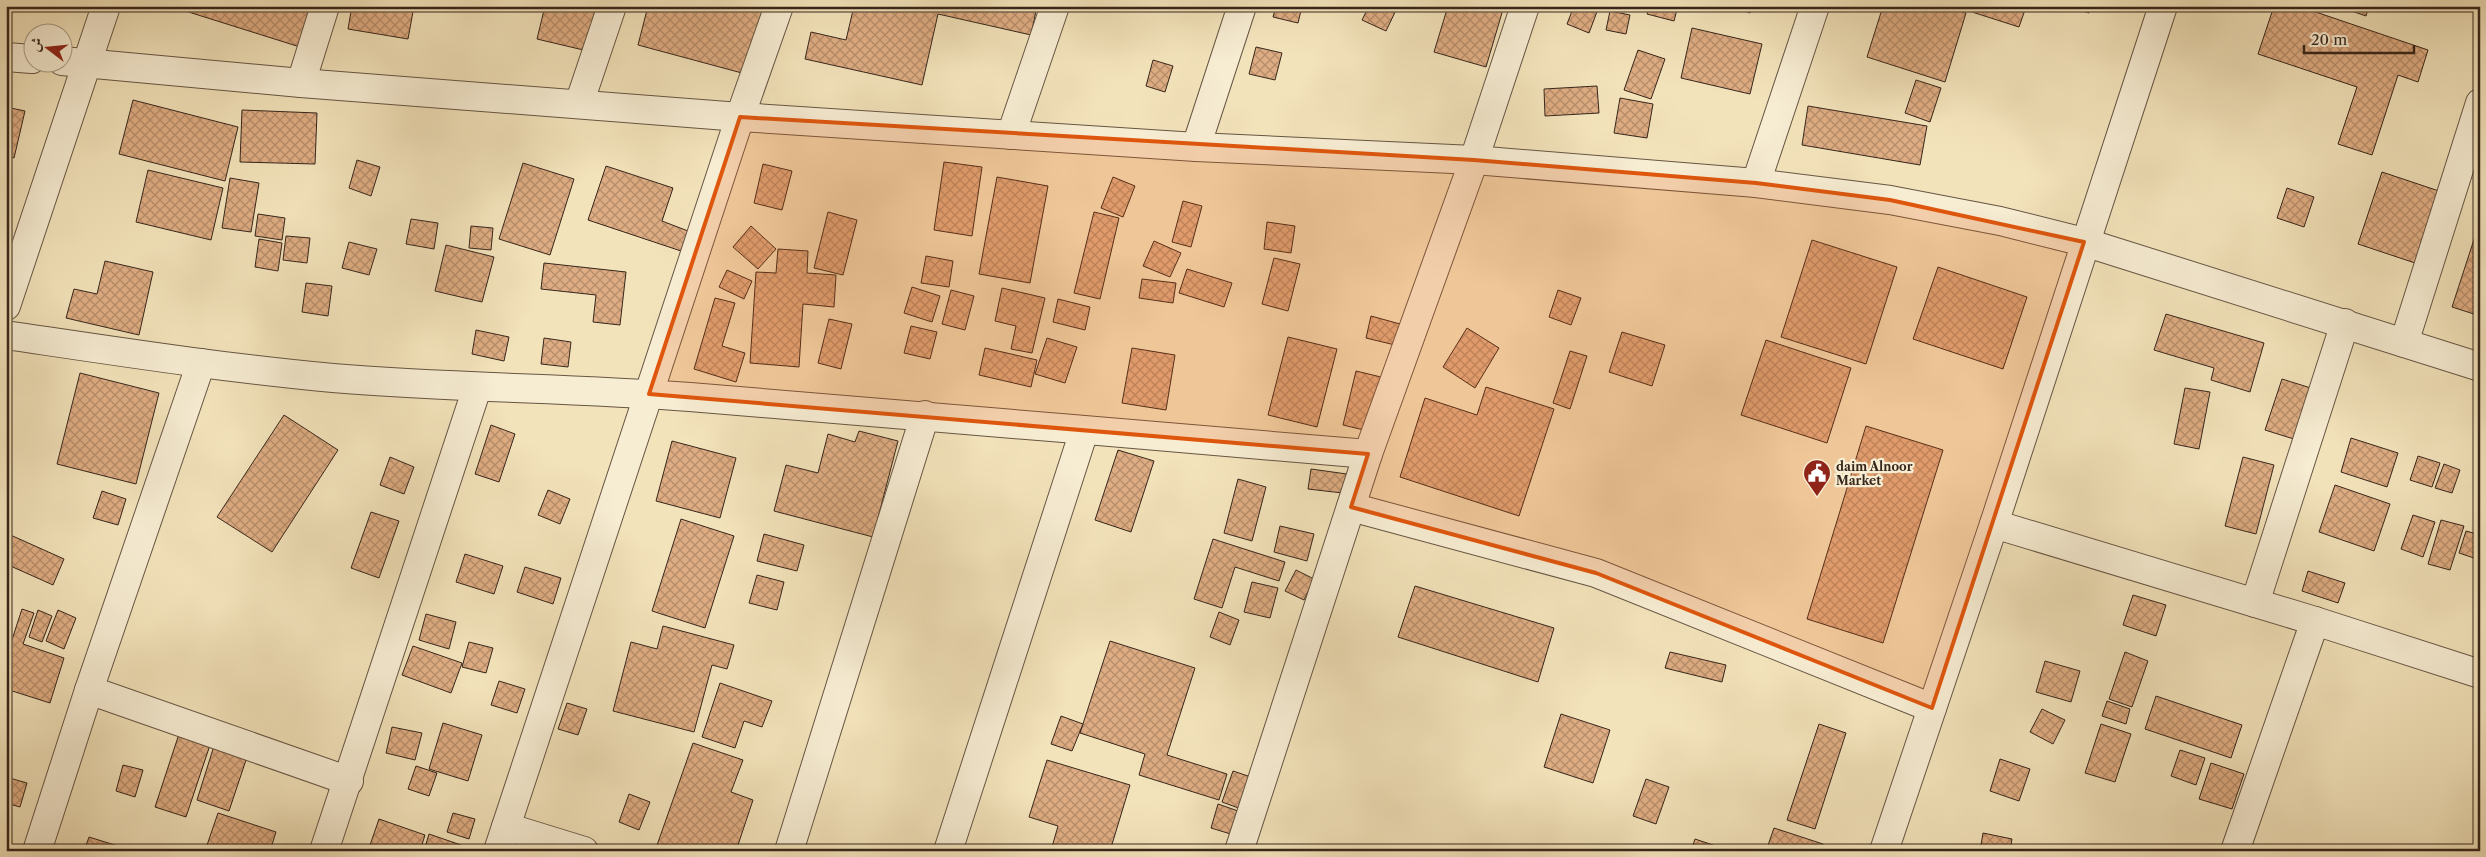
<svg xmlns="http://www.w3.org/2000/svg" width="2486" height="857" font-family="'Libre Caslon Text',Amiri,serif">
<style>
.building{fill:url(#building-cross-hatch);stroke:#37261b}
.lines{fill:none;stroke-linecap:round;stroke-linejoin:round}
.minor-casing{stroke:#665543;stroke-width:30}
.tertiary-casing{stroke:#665543;stroke-width:30}
.minor{stroke:#f7edd3;stroke-width:28}
.tertiary{stroke:#f7edd3;stroke-width:28}
.marked{fill:#df560d;fill-opacity:0.2;stroke:#df560d;stroke-width:4;stroke-linejoin:round}
.labels{text-anchor:middle;dominant-baseline:central;stroke-width:4.5;stroke-linejoin:round;paint-order:stroke}
.poi-label{font-size:12px;font-weight:bold;fill:#37261b;stroke:#f7edd3;text-anchor:start}
</style>
<defs>
<pattern id="building-cross-hatch" width="8" height="8" patternUnits="userSpaceOnUse" patternTransform="scale(1.25)"><rect width="8" height="8" fill="#dfad83"/><path d="M0 0l8 8M0 8l8-8" fill="none" stroke="#b68d6a"/></pattern>
</defs>
<rect width="100%" height="100%" fill="#f3e3bb"/>
<filter id="stains"><feTurbulence type="fractalNoise" baseFrequency=".004" numOctaves="4"/><feColorMatrix values="0 0 0 0 .2 0 0 0 0 .09 0 0 0 0 .02 0 0 0 .5 -.17"/></filter>
<radialGradient id="worn" r=".72"><stop offset=".6" stop-color="#630" stop-opacity="0"/><stop offset="1" stop-color="#630" stop-opacity=".3"/></radialGradient>
<g class="building">
<polygon points="180,6 313,6 300,47 179,9"/>
<polygon points="352,6 414,6 408,39 348,29"/>
<polygon points="545,6 607,6 596,53 537,39"/>
<polygon points="648,6 772,6 753,76 638,45"/>
<polygon points="854,6 1037,6 1031,35 938,14 922,85 805,59 811,32 846,40"/>
<polygon points="1276,6 1302,6 1298,23 1273,17"/>
<polygon points="1369,6 1398,6 1386,31 1362,20"/>
<polygon points="1448,6 1504,6 1486,67 1434,52"/>
<polygon points="1574,6 1591,6 1598,9 1589,33 1567,24"/>
<polygon points="1650,6 1678,6 1674,21 1647,14"/>
<polygon points="1729,6 1753,6 1750,13"/>
<polygon points="1883,6 1944,6 1966,13 1945,82 1867,57"/>
<polygon points="1974,6 2024,6 2026,7 2019,27 1972,12"/>
<polygon points="2066,6 2091,6 2089,13"/>
<polygon points="2274,6 2298,6 2428,50 2418,82 2398,75 2372,155 2338,144 2357,87 2258,54"/>
<polygon points="2337,6 2369,6 2366,16"/>
<polygon points="1610,11 1630,15 1626,34 1606,30"/>
<polygon points="1692,28 1762,44 1750,94 1681,78"/>
<polygon points="1256,47 1282,53 1275,80 1249,74"/>
<polygon points="1638,50 1665,59 1651,99 1624,90"/>
<polygon points="1153,60 1173,66 1165,92 1146,86"/>
<polygon points="1916,80 1941,88 1930,122 1905,113"/>
<polygon points="1597,86 1599,113 1545,116 1544,89"/>
<polygon points="1620,98 1653,104 1647,138 1614,133"/>
<polygon points="133,100 238,127 225,181 119,154"/>
<polygon points="1808,106 1927,126 1920,165 1802,145"/>
<polygon points="6,107 25,111 14,158 6,156"/>
<polygon points="242,110 317,113 315,164 240,162"/>
<polygon points="357,160 380,167 371,196 349,188"/>
<polygon points="944,162 982,167 972,236 934,230"/>
<polygon points="523,163 574,179 550,255 499,239"/>
<polygon points="763,164 792,171 782,210 754,203"/>
<polygon points="606,166 673,188 662,221 688,231 681,251 588,220"/>
<polygon points="148,170 223,188 211,240 136,222"/>
<polygon points="2382,172 2439,191 2415,263 2358,244"/>
<polygon points="997,177 1048,186 1030,283 979,274"/>
<polygon points="1113,177 1135,186 1123,217 1101,208"/>
<polygon points="230,178 259,183 251,232 222,228"/>
<polygon points="2287,188 2314,197 2304,227 2277,218"/>
<polygon points="1183,201 1202,206 1191,247 1172,242"/>
<polygon points="828,212 857,220 843,275 814,268"/>
<polygon points="1094,212 1119,218 1100,299 1074,293"/>
<polygon points="258,214 285,218 282,240 255,236"/>
<polygon points="411,219 438,223 434,249 406,244"/>
<polygon points="2480,221 2480,316 2452,307"/>
<polygon points="1267,222 1295,226 1291,253 1264,249"/>
<polygon points="471,226 493,228 491,250 469,248"/>
<polygon points="751,226 776,249 758,269 733,247"/>
<polygon points="286,236 310,238 307,263 283,260"/>
<polygon points="259,239 282,243 278,271 255,267"/>
<polygon points="1812,240 1897,267 1866,364 1781,337"/>
<polygon points="1154,241 1181,253 1170,277 1143,266"/>
<polygon points="349,242 377,249 369,275 342,268"/>
<polygon points="446,245 494,257 482,302 435,291"/>
<polygon points="778,249 808,251 807,273 836,275 834,307 803,304 799,367 750,363 756,272 776,273"/>
<polygon points="926,256 953,261 949,287 921,283"/>
<polygon points="1274,258 1300,264 1288,311 1262,304"/>
<polygon points="105,261 153,272 139,335 66,318 74,289 97,294"/>
<polygon points="544,263 626,272 620,325 593,322 596,295 541,289"/>
<polygon points="1938,267 2027,297 2003,369 1913,339"/>
<polygon points="1187,269 1232,283 1224,307 1179,293"/>
<polygon points="727,270 752,281 744,299 719,287"/>
<polygon points="1142,279 1176,283 1173,303 1139,298"/>
<polygon points="306,283 332,286 328,316 302,312"/>
<polygon points="912,287 940,296 932,322 904,313"/>
<polygon points="1002,288 1045,298 1032,353 1011,349 1016,326 995,321"/>
<polygon points="951,290 974,296 965,330 942,324"/>
<polygon points="1558,290 1581,298 1571,325 1549,317"/>
<polygon points="715,298 735,303 722,346 745,353 736,382 694,369"/>
<polygon points="1058,299 1090,307 1085,330 1053,322"/>
<polygon points="2166,314 2264,343 2250,392 2211,380 2214,368 2154,350"/>
<polygon points="1371,316 1400,324 1395,345 1366,338"/>
<polygon points="829,319 852,324 841,369 818,363"/>
<polygon points="911,326 937,332 930,359 904,353"/>
<polygon points="1467,328 1499,348 1475,388 1443,367"/>
<polygon points="476,330 509,337 504,361 472,354"/>
<polygon points="1622,332 1665,345 1652,386 1609,372"/>
<polygon points="1288,337 1337,349 1317,427 1268,415"/>
<polygon points="544,338 571,342 568,367 541,364"/>
<polygon points="1047,338 1077,347 1065,383 1035,374"/>
<polygon points="1766,340 1851,368 1827,443 1741,415"/>
<polygon points="985,348 1037,360 1031,387 979,375"/>
<polygon points="1132,348 1175,355 1166,410 1122,403"/>
<polygon points="1570,351 1587,356 1570,409 1553,403"/>
<polygon points="1356,371 1381,377 1368,431 1343,425"/>
<polygon points="80,373 159,393 136,484 57,464"/>
<polygon points="2282,379 2314,389 2297,440 2265,430"/>
<polygon points="1486,387 1554,409 1519,516 1400,477 1425,398 1477,415"/>
<polygon points="2185,388 2210,392 2199,449 2174,444"/>
<polygon points="284,415 338,450 272,552 217,517"/>
<polygon points="491,425 515,434 499,482 475,474"/>
<polygon points="1866,426 1943,450 1883,643 1807,619"/>
<polygon points="859,431 898,441 873,537 774,511 786,465 818,473 828,434 855,442"/>
<polygon points="2351,438 2398,453 2387,487 2341,472"/>
<polygon points="672,441 736,458 720,518 656,501"/>
<polygon points="1118,450 1154,461 1131,532 1095,520"/>
<polygon points="2418,456 2440,463 2432,487 2410,480"/>
<polygon points="390,457 414,467 404,494 380,485"/>
<polygon points="2243,457 2274,465 2256,534 2225,526"/>
<polygon points="2444,464 2460,470 2452,493 2435,488"/>
<polygon points="1311,469 1354,475 1351,494 1308,489"/>
<polygon points="1238,479 1266,487 1252,541 1224,533"/>
<polygon points="2335,485 2390,504 2374,551 2319,532"/>
<polygon points="548,490 570,499 560,524 538,515"/>
<polygon points="102,491 126,499 118,525 93,518"/>
<polygon points="371,512 399,521 379,578 351,568"/>
<polygon points="2413,515 2435,522 2423,557 2401,549"/>
<polygon points="681,519 734,536 705,628 652,611"/>
<polygon points="2441,520 2464,526 2450,570 2428,564"/>
<polygon points="1280,526 1314,534 1307,561 1274,552"/>
<polygon points="2466,531 2480,535 2480,560 2459,553"/>
<polygon points="6,533 64,559 53,585 6,564"/>
<polygon points="764,534 804,545 797,571 757,561"/>
<polygon points="1213,539 1285,562 1279,581 1235,567 1222,608 1194,599"/>
<polygon points="465,554 503,566 494,594 456,582"/>
<polygon points="525,567 561,578 553,604 517,592"/>
<polygon points="1296,570 1314,579 1304,600 1285,591"/>
<polygon points="2308,571 2345,583 2338,603 2302,591"/>
<polygon points="757,575 784,582 777,610 749,603"/>
<polygon points="1252,582 1278,588 1270,618 1244,612"/>
<polygon points="1415,586 1554,628 1538,682 1398,637"/>
<polygon points="2133,595 2166,605 2156,636 2123,625"/>
<polygon points="22,609 34,613 23,644 64,658 50,703 6,689 6,658"/>
<polygon points="38,610 52,616 42,642 29,637"/>
<polygon points="58,610 76,618 64,649 46,641"/>
<polygon points="1219,612 1239,620 1230,645 1210,637"/>
<polygon points="426,614 456,622 449,649 419,640"/>
<polygon points="663,626 734,645 727,669 712,665 694,732 613,711 631,642 657,649"/>
<polygon points="1110,641 1195,668 1167,755 1227,774 1219,800 1139,775 1145,754 1080,733"/>
<polygon points="469,642 493,648 486,673 462,667"/>
<polygon points="413,646 462,663 451,693 402,675"/>
<polygon points="1670,652 1726,665 1722,682 1665,668"/>
<polygon points="2125,652 2148,661 2132,707 2109,699"/>
<polygon points="2045,661 2080,671 2071,702 2036,692"/>
<polygon points="499,681 525,689 517,713 491,705"/>
<polygon points="720,683 772,701 762,727 744,721 735,748 702,737"/>
<polygon points="2156,696 2242,725 2231,758 2145,729"/>
<polygon points="2107,701 2130,709 2126,724 2102,716"/>
<polygon points="567,703 587,709 578,735 558,729"/>
<polygon points="2042,709 2065,720 2053,744 2030,732"/>
<polygon points="1561,714 1610,730 1593,783 1544,767"/>
<polygon points="1061,716 1083,724 1072,751 1051,744"/>
<polygon points="443,723 482,735 468,781 429,769"/>
<polygon points="1819,724 1846,733 1815,829 1787,820"/>
<polygon points="2101,724 2131,734 2115,782 2085,773"/>
<polygon points="392,727 422,733 415,760 386,753"/>
<polygon points="179,734 210,745 186,817 155,807"/>
<polygon points="693,743 743,760 731,792 753,800 736,851 662,851 656,848"/>
<polygon points="214,746 247,757 229,811 197,800"/>
<polygon points="2180,750 2205,758 2196,785 2171,776"/>
<polygon points="2000,759 2030,769 2019,801 1990,791"/>
<polygon points="1047,760 1130,785 1110,851 1065,851 1052,847 1058,826 1029,817"/>
<polygon points="2211,763 2244,774 2232,809 2199,799"/>
<polygon points="123,765 143,770 135,797 116,791"/>
<polygon points="416,766 437,773 429,796 408,789"/>
<polygon points="1233,771 1254,778 1244,810 1222,802"/>
<polygon points="6,777 27,783 20,807 6,803"/>
<polygon points="1646,779 1669,787 1656,824 1633,816"/>
<polygon points="629,794 650,802 639,830 619,822"/>
<polygon points="1218,804 1241,812 1234,835 1211,828"/>
<polygon points="218,813 276,832 270,851 205,851"/>
<polygon points="453,813 475,819 469,839 447,832"/>
<polygon points="379,819 425,835 420,851 368,851"/>
<polygon points="1774,828 1823,844 1821,851 1766,851"/>
<polygon points="1983,833 2012,839 2010,851 1980,851"/>
<polygon points="429,834 461,845 459,851 424,851"/>
<polygon points="89,837 118,846 116,851 84,851"/>
<polygon points="1695,839 1731,851 1691,851"/>
</g>
<g class="lines">
<g class="minor-casing">
<g id="minor">
<polyline points="301,83 325,6"/>
<polyline points="579,104 612,6"/>
<polyline points="1011,135 1055,6"/>
<polyline points="1196,147 1242,6"/>
<polyline points="1756,183 1815,6"/>
<polyline points="6,306 106,6"/>
<path d="M 6,335 C 115,351 224,368 333,378 C 452,388 571,388 690,397 C 916,414 1142,436 1368,454"/>
<polyline points="2404,343 2480,103"/>
<polyline points="1351,507 1596,573 1932,708"/>
<polyline points="1994,524 2315,621 2480,674"/>
<polyline points="2255,603 2345,323"/>
<polyline points="89,690 349,781"/>
<polyline points="506,827 584,851"/>
<polyline points="37,851 89,690 201,363"/>
<polyline points="324,851 477,388"/>
<polyline points="498,851 740,117 779,6"/>
<polyline points="789,851 925,415"/>
<polyline points="948,851 1084,431"/>
<polyline points="1239,851 1368,454 1474,160 1525,6"/>
<polyline points="2235,851 2315,621"/>
</g>
</g>
<g class="tertiary-casing">
<g id="tertiary">
<polyline points="6,57 32,59"/>
<polyline points="62,61 301,83 740,117 1196,147 1474,160 1756,183 1890,200 2000,221 2084,242 2480,367"/>
<polyline points="1884,851 1994,524 2163,6"/>
</g>
</g>
<use href="#minor" class="minor"/>
<use href="#tertiary" class="tertiary"/>
</g>
<path class="marked" d="M 740,117 L 1474,160 L 1756,183 L 1890,200 L 2084,242 L 1932,708 L 1596,573 L 1351,507 L 1368,454 L 649,394 Z"/>
<defs>
<g id="civic-pin" transform="scale(1.4375)"><path d="M0 17L-7.5 6A9.5 9.5 0 1 1 7.5 6Z" fill="#8f2418" stroke="#f7edd3"/><path d="M-.6-6.5H3V-4.5H.6V-3L4-1V1h2V6H-6V1h2V-1L-.6-3ZM-1.2 2.5V6h2.4V2.5Z" fill="#fff"/></g>
</defs>
<g fill-rule="evenodd">
<use href="#civic-pin" x="1817" y="473"/>
</g>
<g class="labels">
<g class="poi-label">
<text x="1836" y="466">daim Alnoor<tspan x="1836" dy="14">Market</tspan></text>
</g>
</g>
<rect width="2486" height="857" fill="none" stroke="#f3e3bb" stroke-width="25"/>
<rect x="8" y="8" width="2471" height="842" fill="none" stroke="#37261b" stroke-width="2.5"/>
<rect x="12" y="12" width="2461" height="832" fill="none" stroke="#37261b"/>
<g transform="translate(48 48) rotate(286)"><circle r="24" fill="#f7edd3" stroke="#aa9d89"/>
<path d="M0-4L9 19L0 12L-9 19Z" fill="#8f2418"/>
<text y="-8" font-size="14" font-weight="bold" text-anchor="middle" fill="#37261b">ش</text>
</g>
<path d="M2304 45v8h110v-8" fill="none" stroke="#37261b" stroke-width="2.5"/>
<text x="2311" y="45" font-size="15" fill="#37261b" stroke="#f7edd3" stroke-width="4" paint-order="stroke">20 m</text>
<rect width="100%" height="100%" filter="url(#stains)"/>
<rect width="100%" height="100%" fill="url(#worn)"/>
</svg>
